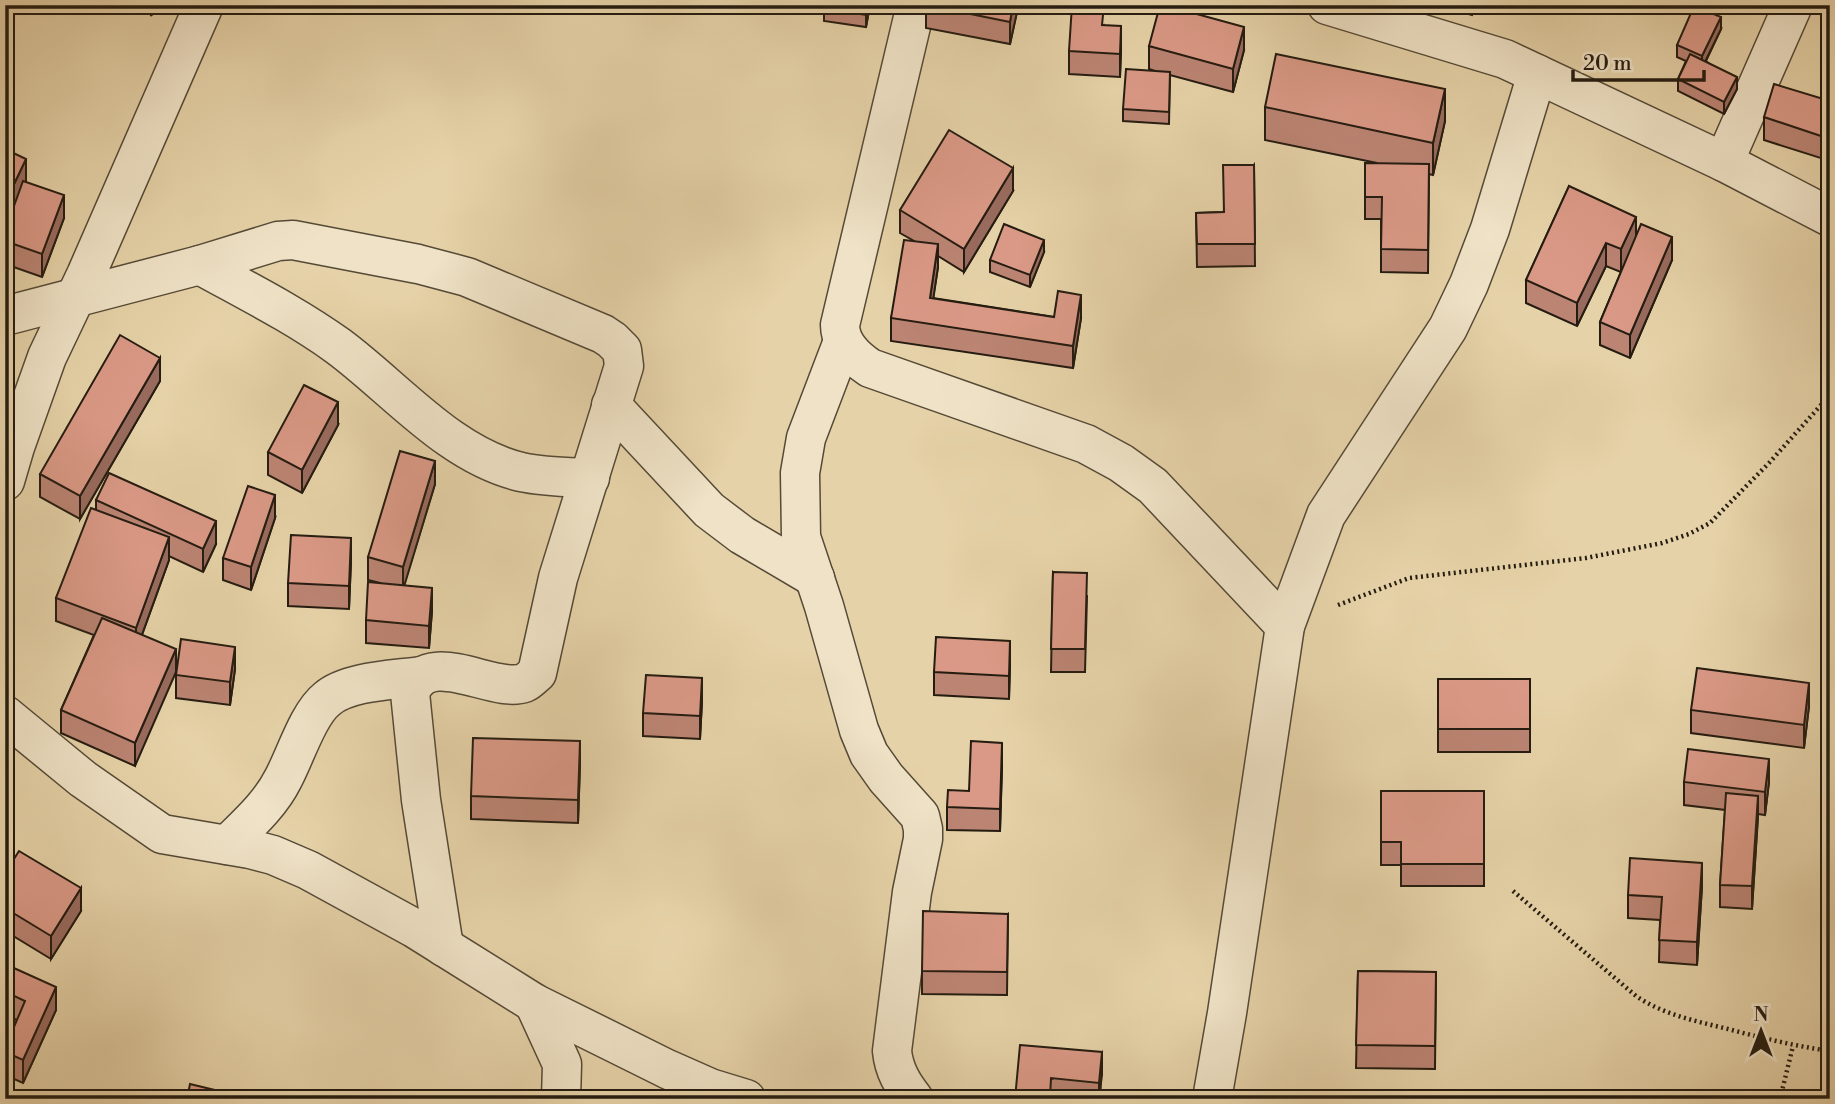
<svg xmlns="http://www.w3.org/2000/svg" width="1835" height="1104" font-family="'Libre Bodoni',serif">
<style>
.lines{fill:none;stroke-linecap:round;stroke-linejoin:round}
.street-casing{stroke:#554a37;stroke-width:41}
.path{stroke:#251c11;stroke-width:4.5;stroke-dasharray:2 3.5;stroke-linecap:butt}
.street{stroke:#efe2c6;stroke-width:38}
.wall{fill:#bb8473;stroke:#251c11;stroke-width:2}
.shaded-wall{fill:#996b5e;stroke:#251c11;stroke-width:2}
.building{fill:#da9986;stroke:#251c11;stroke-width:2}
</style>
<rect width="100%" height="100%" fill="#e6d2a8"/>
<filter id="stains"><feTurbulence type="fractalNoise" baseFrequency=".00286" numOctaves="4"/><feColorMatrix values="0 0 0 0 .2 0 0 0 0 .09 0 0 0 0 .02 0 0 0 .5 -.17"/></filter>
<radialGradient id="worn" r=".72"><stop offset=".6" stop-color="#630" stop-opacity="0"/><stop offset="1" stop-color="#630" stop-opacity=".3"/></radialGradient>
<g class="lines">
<g class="street-casing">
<g id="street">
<path d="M 916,5 L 840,325 C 840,344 855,358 870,368 L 1086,444 L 1121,463 L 1153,486 L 1285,626"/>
<polyline points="1327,5 1505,59 1724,162 1830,217"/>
<polyline points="1724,162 1793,5"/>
<path d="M 200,265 C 247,291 295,315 338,346 C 395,388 449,455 521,472 C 544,477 566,477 590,478"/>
<path d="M 5,316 L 200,265 L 278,241 L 293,240 L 418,264 L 467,277 L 603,334 L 612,340 L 622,350 L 624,366 L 558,578 L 537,673 C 533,676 529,681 524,683 C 493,694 427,645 410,693 L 421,800 L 444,947"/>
<path d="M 843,341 L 806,438 L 800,473 L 801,537 L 824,606 L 859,730 L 869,754 L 886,778 L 920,816 L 923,829 L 923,839 L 912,892 L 892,1051 C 894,1070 902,1084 914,1099"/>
<polyline points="611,405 709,510 742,535 815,578"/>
<polyline points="5,481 15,447 47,357 86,275 204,5"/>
<polyline points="5,715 83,779 162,834 250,849 273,855 308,870 414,928 534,1003 667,1069 710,1088 746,1099"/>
<path d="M 227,845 C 247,825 270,805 283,779 C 295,757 308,714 327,699 C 348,681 394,680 421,676"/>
<polyline points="534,1003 562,1064 561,1099"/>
<polyline points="1212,1099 1227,1013 1285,626 1326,515 1448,328 1469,284 1490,229 1537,74"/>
</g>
</g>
<g class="path">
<polyline points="145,5 153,16"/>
<polyline points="1338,605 1409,578 1586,558 1662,543 1689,534 1710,523 1769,463 1830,395"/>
<path d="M 1513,891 L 1636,996 C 1664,1015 1696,1021 1728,1029 C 1762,1038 1795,1046 1830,1051"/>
<polyline points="1780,1099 1793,1046"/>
</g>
<use href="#street" class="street"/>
</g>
<g class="wall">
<polygon points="263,5 321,5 320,13"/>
<polygon points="870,5 866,27 824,21 824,9"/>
<polygon points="926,5 1017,5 1017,12 1010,44 926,28"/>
<polygon points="1437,5 1475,5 1472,15"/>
<polygon points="1104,25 1121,49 1120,77 1069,74 1069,51"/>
<polygon points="1721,29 1706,61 1737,89 1724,114 1678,91 1678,79 1686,61 1677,57 1677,45"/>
<polygon points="1149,46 1244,50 1233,92 1170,75 1169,124 1123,121 1123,109 1155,71 1149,69"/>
<polygon points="1830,101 1830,161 1764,140 1764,117"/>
<polygon points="1265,107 1445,121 1433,175 1429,174 1428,273 1381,272 1381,219 1365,219 1365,163 1377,163 1265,140"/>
<polygon points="5,149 26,182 64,218 42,277 5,264 5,231 12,212 5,226"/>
<polygon points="1254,165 1255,266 1197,267 1196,213 1223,212"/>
<polygon points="1569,186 1636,236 1672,260 1630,358 1600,345 1600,322 1621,272 1606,266 1577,326 1526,303 1526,280"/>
<polygon points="1013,191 964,272 938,256 938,267 933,298 1054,317 1081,318 1073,368 891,341 891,318 914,241 900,233 900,210"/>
<polygon points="1044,252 1030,287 990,272 990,260"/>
<polygon points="160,381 80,519 40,497 40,474"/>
<polygon points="338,425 302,493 268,475 268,452"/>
<polygon points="435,484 404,585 432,611 429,648 366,643 366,620 380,583 368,580 368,557"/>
<polygon points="96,500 216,544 203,572 169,556 169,560 142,635 135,766 61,733 61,710 94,635 56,621 56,598 96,510"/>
<polygon points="275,518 251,590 223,580 223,558"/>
<polygon points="351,561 349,609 288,606 288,583"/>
<polygon points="1053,572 1087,596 1085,672 1051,672"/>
<polygon points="1010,664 1009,699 934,695 934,672"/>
<polygon points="235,669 230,705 176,698 176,675"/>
<rect x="1438" y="679" width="92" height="73"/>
<polygon points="702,701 700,739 643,736 643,713"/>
<polygon points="1809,706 1804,748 1691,733 1691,710"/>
<polygon points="580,764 578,823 471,819 471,796"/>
<polygon points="1002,766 1000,831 947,830 947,807"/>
<polygon points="1684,782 1769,782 1765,815 1758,814 1752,909 1720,907 1720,885 1725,810 1684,805"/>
<polygon points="1381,791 1484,791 1484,886 1401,886 1401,865 1381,865"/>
<polygon points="5,873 81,911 51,959 5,931"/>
<polygon points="1702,886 1697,965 1659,962 1660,920 1628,918 1628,895"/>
<polygon points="1008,914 1007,995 922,994 922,971"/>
<polygon points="5,964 56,1010 23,1083 5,1075 5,1023 14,1027 17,1020 8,1016 5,1021"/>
<polygon points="1358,971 1436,972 1435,1069 1356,1068"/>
<polygon points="1102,1052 1100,1099 1015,1099"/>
</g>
<g class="shaded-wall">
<polygon points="868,5 870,5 866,27 866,15"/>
<polygon points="1013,5 1017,5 1017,12 1010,44 1010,22"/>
<polygon points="1472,5 1475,5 1472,15"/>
<polygon points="1721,17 1721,29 1702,68 1702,56"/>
<polygon points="1121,26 1121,49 1120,77 1120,54"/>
<polygon points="1244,27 1244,50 1233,92 1233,69"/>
<polygon points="1737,77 1737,89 1724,114 1724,102"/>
<polygon points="1445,89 1445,121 1433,175 1433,143"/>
<polygon points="26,159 26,182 5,226 5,203"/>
<polygon points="1013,168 1013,191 964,272 964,249"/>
<polygon points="64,195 64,218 42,277 42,254"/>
<polygon points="1636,217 1636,240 1621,272 1621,249"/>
<polygon points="1672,237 1672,260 1630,358 1630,335"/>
<polygon points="1044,240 1044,252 1030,287 1030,275"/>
<polygon points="1606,243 1606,266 1577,326 1577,303"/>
<polygon points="938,244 938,267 930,321 930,298"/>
<polygon points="1081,295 1081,318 1073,368 1073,346"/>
<polygon points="160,358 160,381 80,519 80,496"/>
<polygon points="7,380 7,403 5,406 5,383"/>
<polygon points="338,402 338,425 302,493 302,470"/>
<polygon points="435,461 435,484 403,590 403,567"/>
<polygon points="275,495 275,518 251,590 251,567"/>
<polygon points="216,521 216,544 203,572 203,549"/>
<polygon points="169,537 169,560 136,651 136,628"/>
<polygon points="351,538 351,561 349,609 349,586"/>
<polygon points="432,588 432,611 429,648 429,626"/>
<polygon points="1010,641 1010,664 1009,699 1009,676"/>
<polygon points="235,647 235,669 230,705 230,682"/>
<polygon points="176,649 176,672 135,766 135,743"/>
<polygon points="702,678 702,701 700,739 700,716"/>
<polygon points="1809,683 1809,706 1804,748 1804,725"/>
<polygon points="580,741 580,764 578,823 578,800"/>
<polygon points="1002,743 1002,766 1000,831 1000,809"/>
<polygon points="1769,759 1769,782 1765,815 1765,792"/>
<polygon points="1758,796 1758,818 1752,909 1752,886"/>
<polygon points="1702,863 1702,886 1697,965 1697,942"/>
<polygon points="81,888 81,911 51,959 51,936"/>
<polygon points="56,987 56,1010 23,1083 23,1060"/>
<polygon points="8,993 8,1016 5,1021 5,998"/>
<polygon points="1102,1052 1102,1075 1099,1099 1099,1083"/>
</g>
<g class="building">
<polygon points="824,5 868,5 866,15 824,9"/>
<polygon points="926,5 1013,5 1010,22"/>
<polygon points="1072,5 1104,5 1102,25 1121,26 1120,54 1069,51"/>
<polygon points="1160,5 1164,5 1244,27 1233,69 1149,46"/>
<polygon points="1694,6 1721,17 1702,56 1677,45"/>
<polygon points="1276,54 1445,89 1433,143 1265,107"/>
<polygon points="1690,54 1737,77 1724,102 1678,79"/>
<polygon points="1126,69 1170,72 1169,112 1123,109"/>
<polygon points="1774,84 1830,101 1830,139 1764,117"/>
<polygon points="949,130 1013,168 964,249 900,210"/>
<polygon points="5,149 26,159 5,203"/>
<polygon points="1365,163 1429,164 1428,250 1381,249 1382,197 1365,197"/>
<polygon points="1223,165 1254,165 1255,244 1197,244 1196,213 1224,212"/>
<polygon points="23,181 64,195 42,254 5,241 5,231"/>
<polygon points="1569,186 1636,217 1621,249 1606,243 1577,303 1526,280"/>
<polygon points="1004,224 1044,240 1030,275 990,260"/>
<polygon points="1641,224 1672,237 1630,335 1600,322"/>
<polygon points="904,240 938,244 930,298 1054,317 1058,291 1081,295 1073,346 891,318"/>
<polygon points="120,335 160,358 80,496 40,474"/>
<polygon points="304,385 338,402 302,470 268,452"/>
<polygon points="400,451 435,461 403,567 368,557"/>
<polygon points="109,473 216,521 203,549 96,500"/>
<polygon points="248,486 275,495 251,567 223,558"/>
<polygon points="91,508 169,537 136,628 56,598"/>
<polygon points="291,535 351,538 349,586 288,583"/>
<polygon points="1053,572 1087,573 1085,649 1051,649"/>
<polygon points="368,582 432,588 429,626 366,620"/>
<polygon points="102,618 176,649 135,743 61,710"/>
<polygon points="936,637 1010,641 1009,676 934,672"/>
<polygon points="181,639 235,647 230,682 176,675"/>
<polygon points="1697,668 1809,683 1804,725 1691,710"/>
<polygon points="646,675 702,678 700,716 643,713"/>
<rect x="1438" y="679" width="92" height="50"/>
<polygon points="473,738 580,741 578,800 471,796"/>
<polygon points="971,741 1002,743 1000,809 947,807 948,790 969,791"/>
<polygon points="1688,749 1769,759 1765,792 1684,782"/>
<polygon points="1381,791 1484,791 1484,864 1401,864 1401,842 1381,842"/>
<polygon points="1726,793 1758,796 1752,886 1720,885"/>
<polygon points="19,851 81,888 51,936 5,908 5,873"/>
<polygon points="1630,858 1702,863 1697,942 1659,940 1662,897 1628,895"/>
<polygon points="923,911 1008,914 1007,972 922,971"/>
<polygon points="5,964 56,987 23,1060 5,1052 5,1023 14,1027 25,1001 8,993 5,998"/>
<polygon points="1358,971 1436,972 1435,1046 1356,1045"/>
<polygon points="1020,1045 1102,1052 1099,1083 1051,1078 1050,1099 1015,1099"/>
<polygon points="190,1084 252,1099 187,1099"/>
</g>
<rect width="1835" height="1104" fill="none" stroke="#e6d2a8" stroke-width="28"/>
<rect x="7" y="7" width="1821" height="1090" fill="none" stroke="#251c11" stroke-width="3.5"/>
<rect x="14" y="14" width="1807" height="1076" fill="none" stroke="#251c11" stroke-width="2"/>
<g transform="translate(1761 1031)" stroke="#efe2c6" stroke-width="5" paint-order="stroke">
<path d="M0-5L12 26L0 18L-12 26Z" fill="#251c11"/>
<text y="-10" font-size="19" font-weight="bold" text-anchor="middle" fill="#251c11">N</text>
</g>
<path d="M1573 70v10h131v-10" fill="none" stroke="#251c11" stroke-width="3.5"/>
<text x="1583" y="70" font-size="21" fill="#251c11" stroke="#efe2c6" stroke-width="5" paint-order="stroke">20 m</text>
<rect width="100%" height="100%" filter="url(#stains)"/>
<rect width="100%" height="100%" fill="url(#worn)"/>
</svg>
